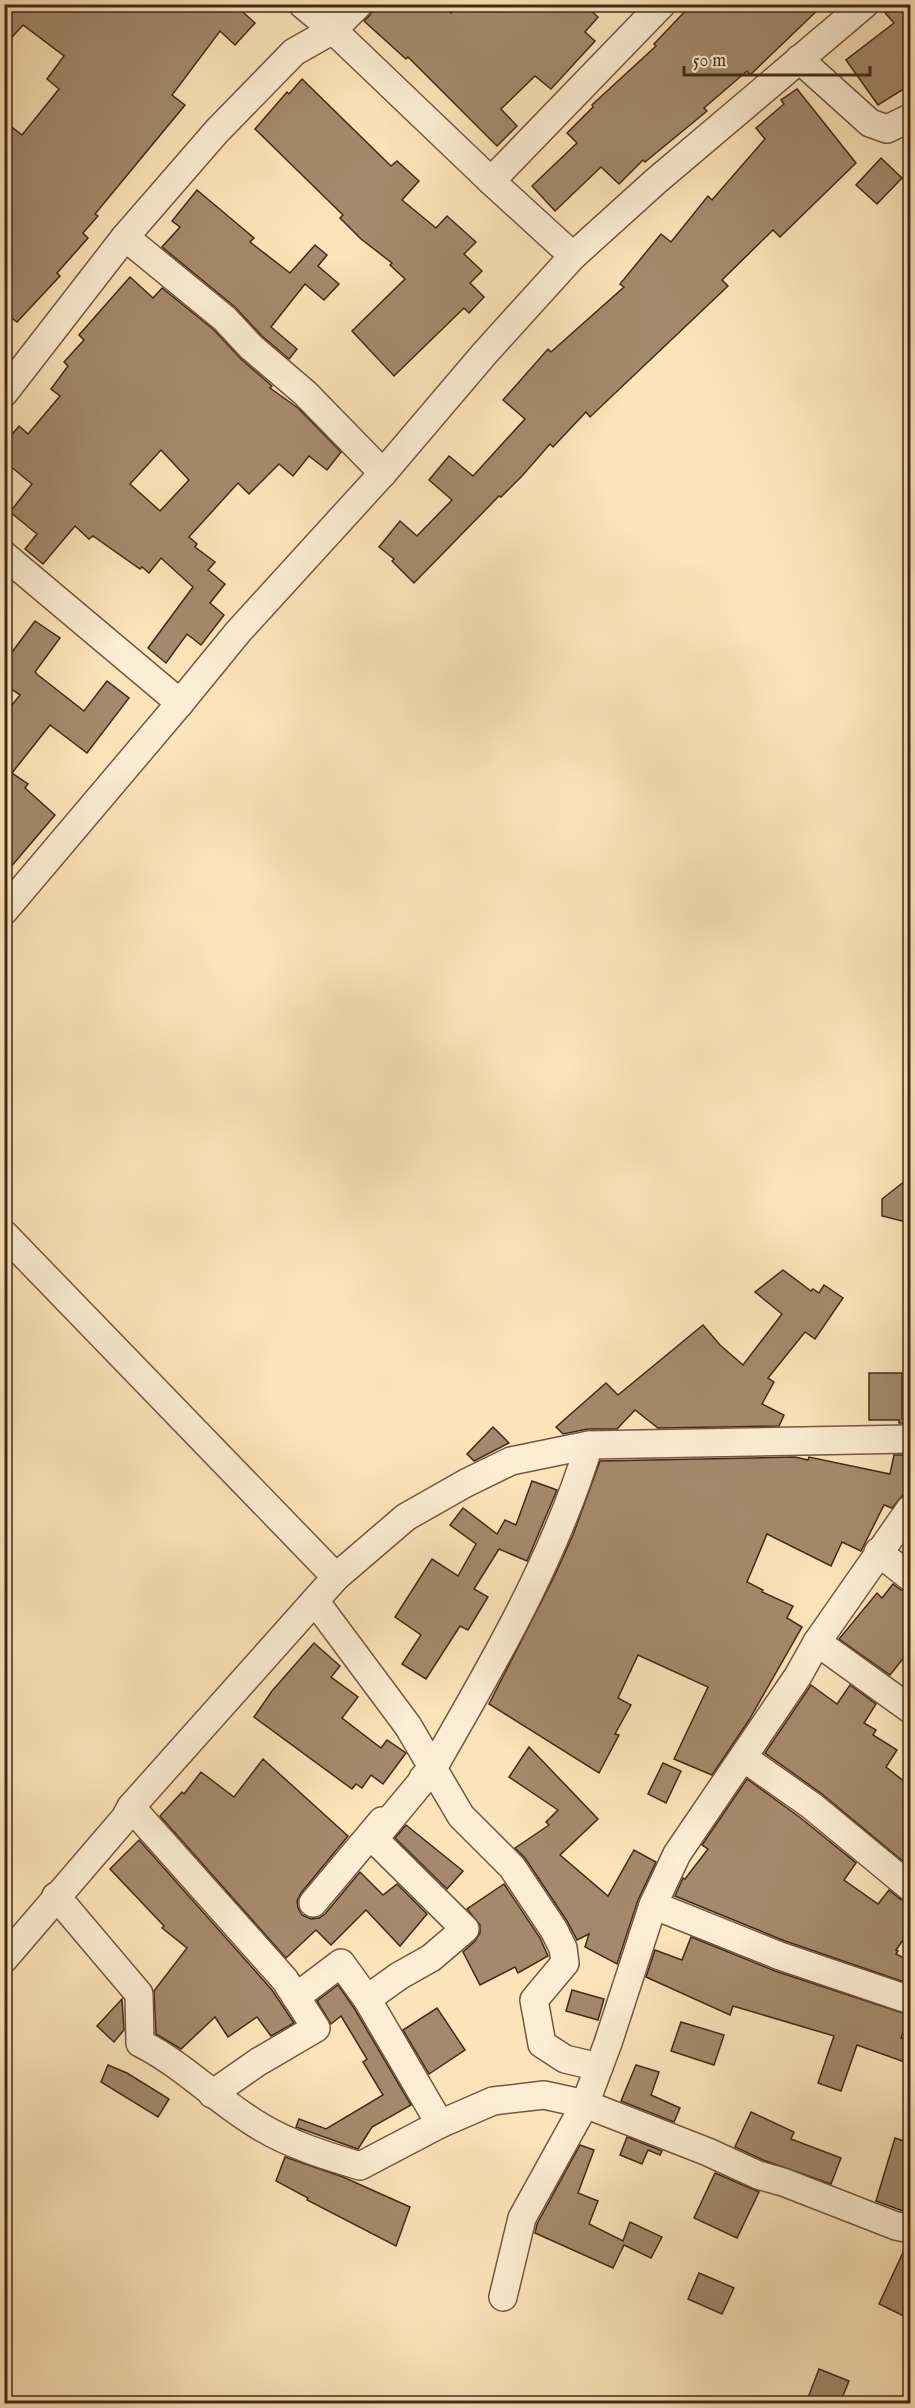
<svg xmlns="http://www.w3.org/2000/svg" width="915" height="2408" font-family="'IM FELL English',serif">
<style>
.building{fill:#a48a6c;stroke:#452817;stroke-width:1.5;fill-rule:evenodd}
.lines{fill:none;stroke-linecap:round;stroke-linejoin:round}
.minor-casing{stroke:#735740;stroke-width:30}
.minor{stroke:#fdedd2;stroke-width:27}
</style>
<rect width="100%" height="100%" fill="#fce4ba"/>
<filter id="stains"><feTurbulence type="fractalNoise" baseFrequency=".00333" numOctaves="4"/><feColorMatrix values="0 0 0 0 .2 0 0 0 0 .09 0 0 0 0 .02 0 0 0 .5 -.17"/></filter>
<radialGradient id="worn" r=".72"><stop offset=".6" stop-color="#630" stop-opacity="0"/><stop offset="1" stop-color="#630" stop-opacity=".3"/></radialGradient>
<g class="building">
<polygon points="4,4 234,4 255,23 235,45 220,31 172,95 185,105 95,214 98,216 83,233 88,238 57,273 60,276 17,322 4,312 4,121 22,135 59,89 47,79 64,56 23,25 4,46 4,18 8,14 4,12"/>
<polygon points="374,4 442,4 451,13 459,4 584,4 598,17 585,32 595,41 551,89 535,76 501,109 517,126 497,146 408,57 406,59 364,21 370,15"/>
<polygon points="692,4 824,4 750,75 747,71 704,108 707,111 645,162 643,160 619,184 601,167 555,211 532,186 577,143 567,133 593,107 592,105 656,46 654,44"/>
<polygon points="880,4 910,4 910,85 878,105 846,60 894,23 880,7"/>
<polygon points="302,79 391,166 397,161 419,181 402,200 436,228 447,216 476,242 464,254 482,271 470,283 484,297 469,313 464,308 394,376 352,331 405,279 390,265 392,263 361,239 340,218 343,215 255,129 287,92 289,94"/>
<polygon points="797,89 856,163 780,237 773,230 722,280 728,286 590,417 586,412 553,447 550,444 522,476 501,497 499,496 414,583 392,561 394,559 379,547 400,521 417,536 452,500 429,480 449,456 473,476 525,419 503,400 548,349 551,352 624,287 620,284 661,234 671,242 708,196 712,200 765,139 756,128 784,104 781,100"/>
<polygon points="881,158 902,178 877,204 856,185"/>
<polygon points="197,190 254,238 250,242 290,273 315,245 327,255 318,266 339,284 324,300 305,284 271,327 297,349 289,359 262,336 235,307 162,247 180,227 172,221"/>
<path d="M 130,277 L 153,298 L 162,288 L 214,330 L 241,359 L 272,386 L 270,388 L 298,408 L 341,452 L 327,470 L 309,456 L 293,476 L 279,464 L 249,494 L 238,483 L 189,537 L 197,544 L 195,547 L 215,562 L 208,570 L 225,584 L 210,603 L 224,615 L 201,645 L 187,634 L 166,663 L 148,648 L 193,587 L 161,558 L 149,573 L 142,567 L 140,569 L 93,536 L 89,539 L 75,526 L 43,564 L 25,549 L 37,534 L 10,512 L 32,484 L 4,461 L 4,444 L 19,426 L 28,434 L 60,396 L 51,389 L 68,366 L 64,362 L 84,340 L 79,335 ZM 161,450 L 189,480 L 160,511 L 130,484 Z"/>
<polygon points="35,621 60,638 35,672 38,675 84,711 107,681 129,698 87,753 50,725 12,773 28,784 25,788 55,815 4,875 4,715 20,695 4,684 4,663"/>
<polygon points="910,1177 910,1223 882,1216 882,1199"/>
<polygon points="783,1270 811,1291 813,1289 819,1293 824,1285 843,1298 815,1339 805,1332 768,1378 774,1382 762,1404 784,1415 779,1426 658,1428 635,1410 617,1429 588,1429 563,1434 556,1427 606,1383 618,1395 703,1325 720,1345 743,1365 782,1314 755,1292"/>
<polygon points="869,1373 902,1373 902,1419 910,1420 910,1423 899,1423 899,1420 869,1420"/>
<polygon points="493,1427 509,1443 474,1461 467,1454"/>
<polygon points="894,1455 910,1455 910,1493 903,1495 892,1508 884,1505 861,1551 842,1542 831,1566 767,1534 747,1582 763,1590 762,1592 793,1606 787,1618 802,1627 749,1720 712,1775 674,1759 708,1687 638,1655 618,1698 631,1705 615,1734 619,1735 599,1773 489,1704 554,1577 573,1535 600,1461 795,1457 808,1460 809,1457 890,1474"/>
<polygon points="532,1481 557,1490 527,1561 499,1549 474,1589 488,1597 468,1630 460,1626 426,1679 402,1664 421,1635 395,1617 432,1559 458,1576 476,1544 450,1525 463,1508 497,1534 505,1520 516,1525"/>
<polygon points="893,1584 901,1590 910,1592 910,1650 890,1675 839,1639 877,1593 882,1598"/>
<polygon points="314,1643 340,1666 331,1677 358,1697 342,1718 381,1748 387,1740 406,1753 383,1784 371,1775 362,1788 356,1784 352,1789 254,1717 272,1691"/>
<polygon points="811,1685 837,1704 850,1685 876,1704 864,1723 876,1730 873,1735 897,1750 886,1767 910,1786 910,1796 903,1807 910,1812 910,1867 822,1794 765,1753"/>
<polygon points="529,1747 598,1819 560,1855 608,1896 634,1850 656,1862 638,1900 617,1964 585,1947 589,1934 577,1940 567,1921 525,1858 515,1848 549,1825 546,1822 558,1810 509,1777"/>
<polygon points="263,1759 348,1836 301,1893 297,1901 298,1908 302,1915 311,1919 319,1918 325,1914 360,1872 383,1895 397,1884 427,1914 400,1946 366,1910 331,1945 316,1930 286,1958 160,1816 182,1792 184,1794 201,1772 234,1797"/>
<polygon points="663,1763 681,1771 666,1803 648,1794"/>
<polygon points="747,1779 802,1819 856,1863 844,1880 878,1904 889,1890 900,1899 910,1902 910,1930 896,1950 898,1951 896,1954 910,1961 910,1984 785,1941 675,1896 683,1878 685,1879 708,1849 702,1845"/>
<polygon points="406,1825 463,1871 447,1889 395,1838"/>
<polygon points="139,1840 272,1990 294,2023 271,2036 257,2017 228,2037 215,2017 181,2049 156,2034 154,1991 187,1948 162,1928 164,1926 110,1869"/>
<polygon points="504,1884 540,1938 548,1956 518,1973 515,1967 480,1985 463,1952 475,1941 480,1933 480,1925 467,1909"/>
<polygon points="691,1937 775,1971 909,2015 901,2038 910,2041 910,2064 857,2045 841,2091 818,2083 834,2036 733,2006 730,2015 646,1977 655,1950 682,1960"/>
<polygon points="338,1985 354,2008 411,2105 372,2127 358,2149 296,2127 299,2119 326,2129 383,2095 363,2062 367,2059 341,2016 331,2024 317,2001"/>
<polygon points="572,1990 604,1999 598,2020 566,2011"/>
<polygon points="122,1999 124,2030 114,2042 97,2026"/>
<polygon points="437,2008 465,2050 429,2074 403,2030"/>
<polygon points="681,2022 724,2035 714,2065 671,2051"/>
<polygon points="108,2065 127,2073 169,2099 158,2117 101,2082"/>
<polygon points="636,2065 659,2072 651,2095 680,2108 674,2122 621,2101"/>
<polygon points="751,2112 794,2132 791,2139 841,2158 831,2184 763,2160 735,2147"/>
<polygon points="627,2137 662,2151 660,2155 648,2150 642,2164 620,2155"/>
<polygon points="895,2138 910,2143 910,2210 904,2208 903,2211 876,2201"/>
<polygon points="580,2145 594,2150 578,2193 598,2201 589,2224 623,2241 630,2222 662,2237 651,2258 624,2245 613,2268 535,2233 537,2224"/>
<polygon points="285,2157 343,2177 410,2207 396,2246 307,2200 308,2198 276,2181"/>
<polygon points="715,2173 759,2192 737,2238 694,2218"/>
<polygon points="907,2244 910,2244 910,2319 879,2304"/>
<polygon points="699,2273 734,2288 722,2314 688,2299"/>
<polygon points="819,2369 849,2381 840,2403 806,2403"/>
</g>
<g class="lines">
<g class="minor-casing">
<g id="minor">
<polyline points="302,4 333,30 491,181 573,256"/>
<polyline points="799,59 870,123 887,129 910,118"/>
<polyline points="491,181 662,4"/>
<polyline points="125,237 225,319 251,347 305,393 383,473"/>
<polyline points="4,393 125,237 217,131 294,52 333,30 359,4"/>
<polyline points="4,555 180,703"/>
<polyline points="4,911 180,703 238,632 383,473 485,353 573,256 656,181 865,4"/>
<polyline points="4,1234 336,1577"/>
<polyline points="878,1552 910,1577"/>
<polyline points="315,1601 408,1726 461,1816 512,1867 554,1930 563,1948 565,1963 534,2000 542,2044 565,2059 599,2067"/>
<polyline points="817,1642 910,1709"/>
<polyline points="744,1758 812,1806 910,1887"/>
<path d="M 423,1778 L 433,1768 C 493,1664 554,1560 589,1445"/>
<polyline points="131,1807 285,1980 296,1997"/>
<path d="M 56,1896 L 139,1994 L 140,2043 C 184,2065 218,2102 261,2127 C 291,2145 327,2156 360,2166 L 440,2124 L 493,2101 L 544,2095 L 585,2104 L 708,2152 L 758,2175 L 783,2182 L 896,2226 L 910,2229"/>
<polyline points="313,1903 382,1821"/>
<polyline points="653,1905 780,1956 910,2000"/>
<polyline points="4,1959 125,1818 131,1807 336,1577 406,1517 466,1483 511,1461 589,1445 910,1439"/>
<polyline points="367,1999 440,2124"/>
<polyline points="212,2094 258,2062 316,2028 296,1997 341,1963 367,1999 399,1976 431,1958 465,1929 374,1839 433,1768"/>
<polyline points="503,2297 522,2218 585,2104 608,2043 653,1905 677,1854 798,1676 817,1642 910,1509"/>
</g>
</g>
<use href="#minor" class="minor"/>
</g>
<rect width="915" height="2408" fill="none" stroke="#fce4ba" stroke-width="24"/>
<rect x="6" y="6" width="903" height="2396" fill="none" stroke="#452817" stroke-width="3"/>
<rect x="12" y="12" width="891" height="2384" fill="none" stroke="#452817" stroke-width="1.5"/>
<path d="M684 66v9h186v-9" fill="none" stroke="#452817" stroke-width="3"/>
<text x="693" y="66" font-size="18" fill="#452817" stroke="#fdedd2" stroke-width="4.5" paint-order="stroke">50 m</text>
<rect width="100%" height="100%" filter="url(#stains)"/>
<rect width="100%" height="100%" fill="url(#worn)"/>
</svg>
